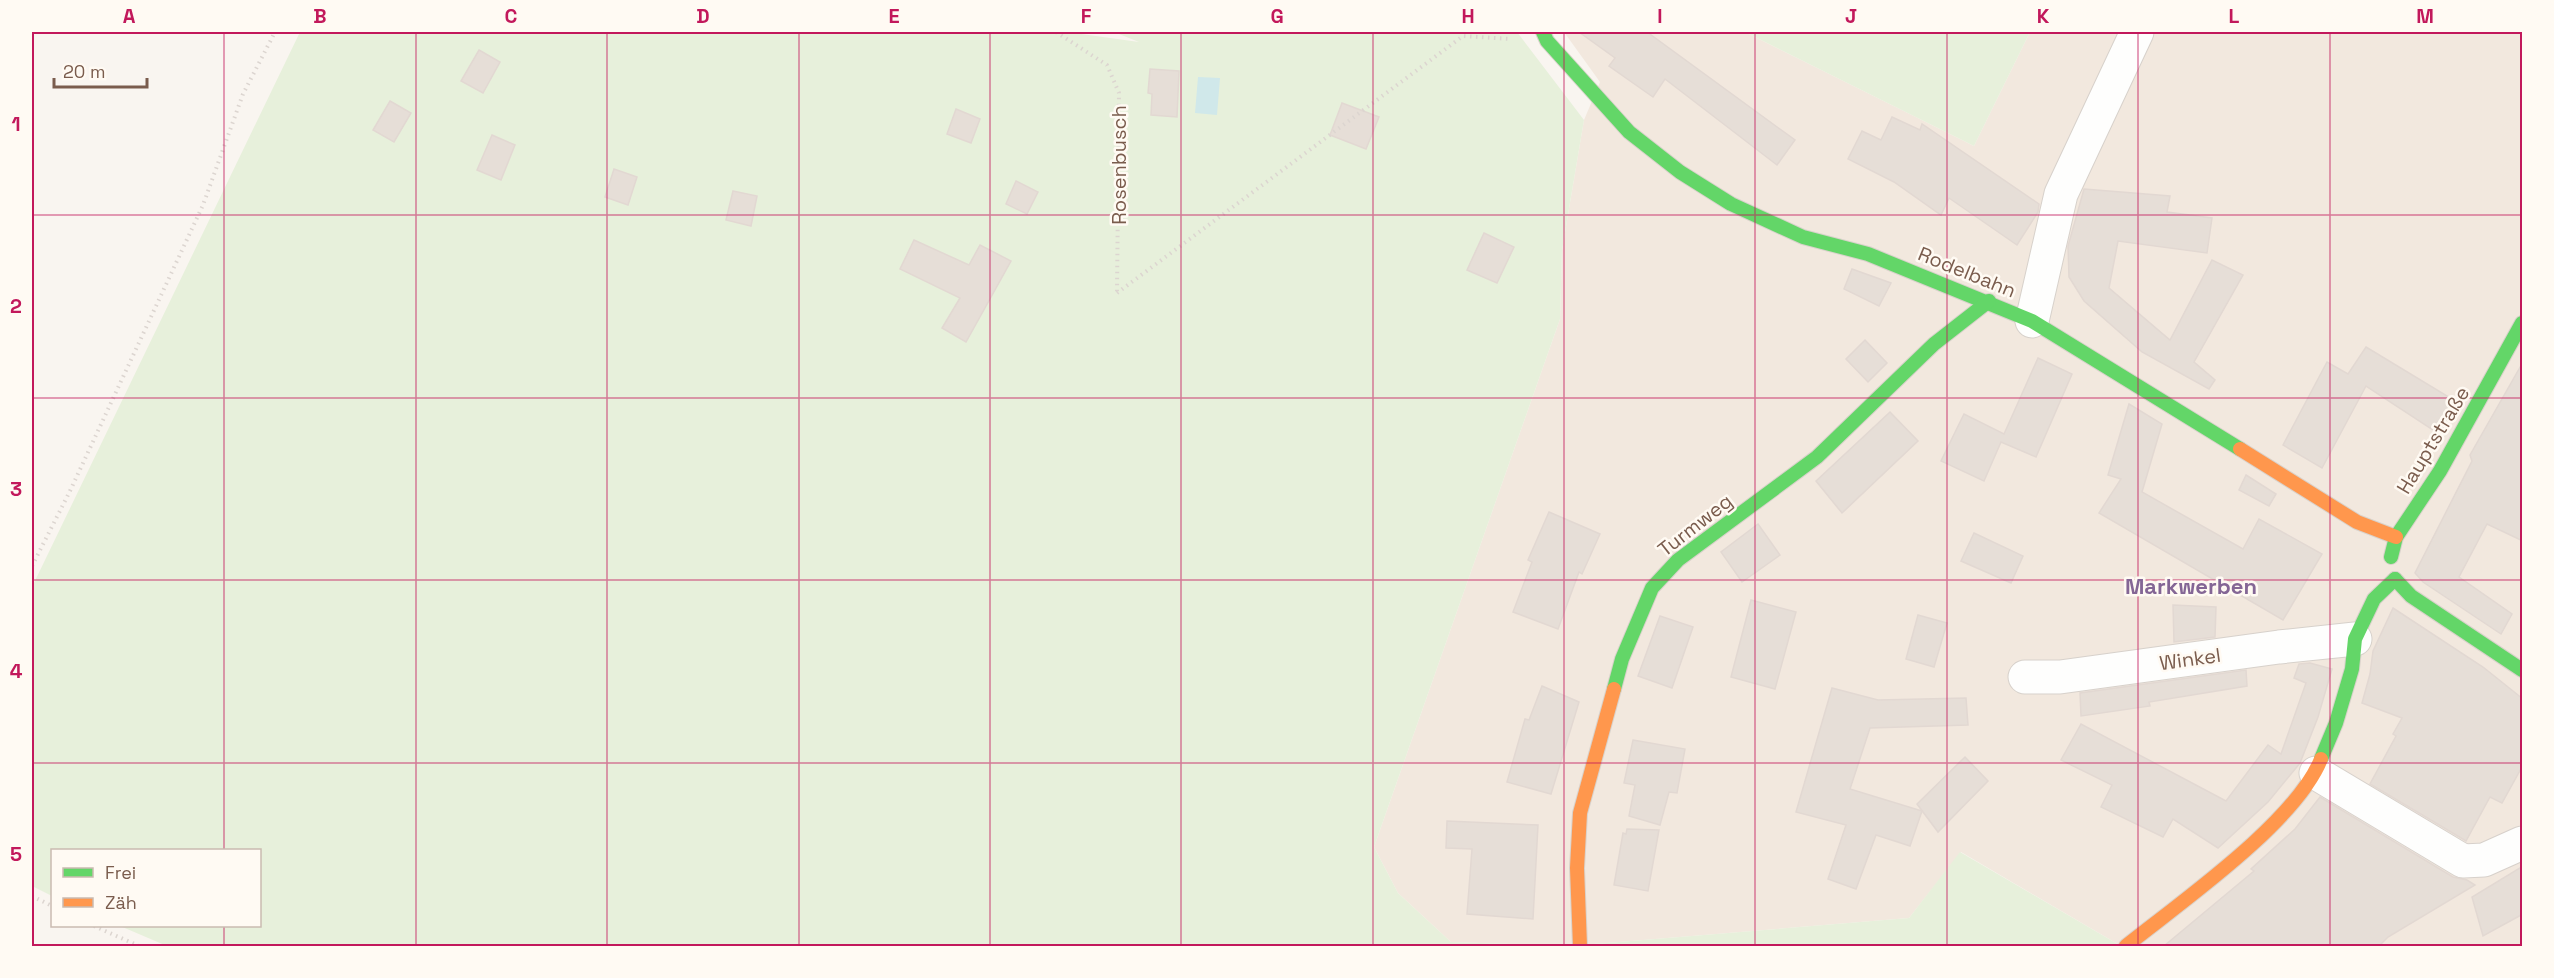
<svg xmlns="http://www.w3.org/2000/svg" width="2554" height="978" font-family="'Space Grotesk',sans-serif">
<style>
.residential{fill:#f2e8de}
.green{fill:#e7f0db}
.water{fill:#d0e8ea}
.building{fill:#e6ded7;stroke:#e2d8d2;stroke-width:1.5}
.lines{fill:none;stroke-linecap:round;stroke-linejoin:round}
.street-casing{stroke:#d7d1cb;stroke-width:35}
.fast-casing{stroke:#d9d2cb;stroke-width:16}
.slow-casing{stroke:#d9d2cb;stroke-width:16}
.path{stroke:#dcd5d0;stroke-width:4;stroke-dasharray:1.5 4.5;stroke-linecap:butt}
.street{stroke:#fefefd;stroke-width:33}
.fast{stroke:#63d668;stroke-width:14}
.slow{stroke:#ff974d;stroke-width:14}
.grid{fill:none;stroke:#c2185b;stroke-width:1.5;stroke-opacity:0.55}
.labels{text-anchor:middle;dominant-baseline:central;stroke-width:5;stroke-linejoin:round;paint-order:stroke}
.street-label{font-size:20px;fill:#7a5c4d;stroke:#fffaf3}
.quarter-label{font-size:22px;font-weight:bold;fill:#846695;stroke:#fffaf3}
.neatline{fill:none;stroke:#c2185b;stroke-width:2}
.grid-label{font-size:20px;text-anchor:middle;font-weight:bold;fill:#c2185b}
</style>
<rect width="100%" height="100%" fill="#f9f5f0"/>
<polygon class="residential" points="1564,32 1745,32 1974,146 2030,32 2522,32 2522,946 2121,946 1961,852 1909,918 1570,946 1451,942 1398,893 1374,847 1560,319 1562,250 1584,120 1600,82"/>
<g class="green">
<polygon points="300,32 1067,32 1139,42 1114,32 1517,32 1584,120 1562,250 1560,319 1374,847 1398,893 1451,942 1570,946 1909,918 1960,852 2121,946 167,946 120,926 260,926 260,850 52,850 52,896 32,886 32,587"/>
<polygon points="1745,32 2030,32 1974,146"/>
</g>
<polygon class="water" points="1198,77 1220,78 1217,115 1195,113"/>
<g class="building">
<polygon points="1579,32 1647,32 1795,140 1777,165 1665,79 1653,97 1609,66 1615,58"/>
<polygon points="479,50 500,62 483,93 461,81"/>
<polygon points="1150,69 1179,71 1177,117 1151,115 1152,94 1148,93"/>
<polygon points="390,101 411,113 394,142 373,130"/>
<polygon points="1342,103 1379,117 1366,149 1330,135"/>
<polygon points="956,109 980,119 971,143 947,134"/>
<polygon points="1892,117 1920,130 1922,124 2039,204 2038,212 2017,245 1949,198 1941,215 1894,182 1848,159 1862,131 1881,140"/>
<polygon points="492,135 515,145 501,180 477,170"/>
<polygon points="614,169 637,177 628,205 605,197"/>
<polygon points="1016,181 1038,192 1027,214 1006,204"/>
<polygon points="2084,189 2170,196 2167,212 2212,218 2207,253 2118,241 2109,288 2170,340 2212,260 2243,275 2194,362 2215,380 2209,389 2142,352 2084,301 2069,277 2068,246"/>
<polygon points="733,191 757,196 751,226 726,220"/>
<polygon points="1484,233 1514,247 1497,283 1467,270"/>
<polygon points="914,240 969,265 980,245 1011,261 966,342 942,328 960,298 900,269"/>
<polygon points="1852,269 1891,283 1879,306 1844,289"/>
<polygon points="1865,340 1887,363 1868,382 1846,359"/>
<polygon points="2366,347 2457,402 2439,434 2366,386 2322,468 2283,445 2327,362 2348,374"/>
<polygon points="2038,358 2072,374 2036,457 2001,442 1984,481 1941,461 1964,414 2004,434"/>
<polygon points="2523,362 2523,541 2487,524 2459,577 2512,614 2501,634 2423,582 2415,573 2472,461 2470,455"/>
<polygon points="2129,404 2162,424 2142,492 2243,549 2259,519 2322,554 2283,620 2099,513 2121,479 2108,475"/>
<polygon points="1890,412 1918,441 1842,513 1816,481"/>
<polygon points="2246,475 2276,494 2269,506 2239,490"/>
<polygon points="1549,512 1600,534 1582,574 1579,572 1558,629 1513,612 1532,562 1528,560"/>
<polygon points="1758,524 1780,555 1742,582 1721,552"/>
<polygon points="1974,533 2023,556 2011,583 1961,561"/>
<polygon points="1751,600 1796,612 1775,689 1731,677"/>
<polygon points="2173,605 2216,607 2215,637 2174,642"/>
<polygon points="2393,608 2483,667 2523,699 2523,765 2502,803 2490,797 2466,841 2370,784 2396,736 2393,734 2402,718 2362,703 2370,674 2373,651"/>
<polygon points="1918,615 1947,623 1934,667 1906,659"/>
<polygon points="1660,616 1693,627 1672,688 1638,676"/>
<polygon points="2299,664 2310,663 2332,669 2318,717 2300,763 2268,802 2218,848 2173,819 2163,837 2101,807 2112,785 2061,760 2081,724 2226,801 2268,745 2281,754 2306,683 2294,678"/>
<polygon points="2246,670 2247,686 2149,702 2150,706 2081,716 2080,693"/>
<polygon points="1542,686 1579,702 1551,794 1507,782 1525,719 1529,720"/>
<polygon points="1832,688 1878,700 1966,698 1968,725 1870,728 1850,789 1922,811 1910,846 1876,835 1856,889 1828,879 1846,825 1796,812"/>
<polygon points="1633,740 1685,749 1677,793 1669,792 1660,825 1629,816 1635,785 1624,783"/>
<polygon points="1965,757 1988,781 1938,832 1917,804"/>
<polygon points="2320,797 2453,877 2467,880 2475,885 2388,937 2379,946 2164,946 2254,871 2251,869 2295,829"/>
<polygon points="1447,821 1538,825 1533,919 1467,914 1472,849 1446,848"/>
<polygon points="1627,829 1659,830 1648,891 1614,885 1623,833 1626,834"/>
<polygon points="2523,866 2523,914 2483,936 2472,897"/>
</g>
<g class="lines">
<g class="street-casing">
<g id="street">
<polyline points="2032,321 2061,194 2137,32"/>
<polyline points="2025,677 2060,677 2279,647 2355,639"/>
<polyline points="2316,773 2463,861 2484,860 2522,843"/>
</g>
</g>
<g class="fast-casing">
<g id="fast">
<polyline points="1543,32 1547,41 1629,132 1680,172 1731,204 1803,237 1868,254 2032,321 2240,449"/>
<polyline points="2391,557 2396,537 2440,471 2522,323"/>
<polyline points="2395,579 2411,596 2522,670"/>
<polyline points="1614,689 1622,659 1652,588 1678,560 1817,457 1934,344 1989,301"/>
<polyline points="2321,759 2336,723 2352,669 2355,639 2374,599 2395,579"/>
</g>
</g>
<g class="slow-casing">
<g id="slow">
<polyline points="2240,449 2357,522 2396,537"/>
<polyline points="1580,946 1577,868 1580,813 1614,689"/>
<path d="M 2126,946 C 2181,902 2296,822 2321,759"/>
</g>
</g>
<g class="path">
<polyline points="1056,32 1107,65 1119,93 1117,292"/>
<polyline points="1117,293 1463,36 1511,39"/>
<polyline points="32,566 70,491 203,205 243,94 275,32"/>
<polyline points="32,896 52,906"/>
<polyline points="94,926 139,946"/>
</g>
<use href="#street" class="street"/>
<use href="#fast" class="fast"/>
<use href="#slow" class="slow"/>
</g>
<path class="grid" d="M 224,32 L 224,850M 416,32 L 416,946M 607,32 L 607,946M 799,32 L 799,946M 990,32 L 990,946M 1181,32 L 1181,946M 1373,32 L 1373,946M 1564,32 L 1564,946M 1755,32 L 1755,946M 1947,32 L 1947,946M 2138,32 L 2138,946M 2330,32 L 2330,946M 32,215 L 2522,215M 32,398 L 2522,398M 32,580 L 2522,580M 32,763 L 2522,763M 224,926 L 224,946"/>
<g class="labels">
<g class="street-label">
<text transform="translate(1119 165) rotate(-90)">Rosenbusch</text>
<text transform="translate(1967 272) rotate(22)">Rodelbahn</text>
<text transform="translate(2433 440) rotate(-59)">Hauptstraße</text>
<text transform="translate(1695 525) rotate(-38)">Turmweg</text>
<text transform="translate(2190 659) rotate(-8)">Winkel</text>
</g>
<g class="quarter-label">
<text x="2191" y="586">Markwerben</text>
</g>
</g>
<rect width="2554" height="978" fill="none" stroke="#fffaf3" stroke-width="66"/>
<rect x="51" y="849" width="210" height="78" fill="#fffaf3" stroke="#cabbb1" stroke-width="1.5"/>
<rect x="63" y="868" width="30" height="9" fill="#63d668" stroke="#cabbb1" stroke-width="1.5"/>
<text x="105" y="879" font-size="18" fill="#7a5c4d">Frei</text>
<rect x="63" y="898" width="30" height="9" fill="#ff974d" stroke="#cabbb1" stroke-width="1.5"/>
<text x="105" y="909" font-size="18" fill="#7a5c4d">Zäh</text>
<path d="M54 78v9h93v-9" fill="none" stroke="#7a5c4d" stroke-width="3"/>
<text x="63" y="78" font-size="18" fill="#7a5c4d" stroke="#fffaf3" stroke-width="4.5" paint-order="stroke">20 m</text>
<rect x="33" y="33" width="2488" height="912" class="neatline"/>
<g class="grid-label">
<text x="129" y="23">A</text>
<text x="320" y="23">B</text>
<text x="511" y="23">C</text>
<text x="703" y="23">D</text>
<text x="894" y="23">E</text>
<text x="1086" y="23">F</text>
<text x="1277" y="23">G</text>
<text x="1468" y="23">H</text>
<text x="1660" y="23">I</text>
<text x="1851" y="23">J</text>
<text x="2043" y="23">K</text>
<text x="2234" y="23">L</text>
<text x="2425" y="23">M</text>
<text x="16" y="131">1</text>
<text x="16" y="313">2</text>
<text x="16" y="496">3</text>
<text x="16" y="678">4</text>
<text x="16" y="861">5</text>
</g>
</svg>
